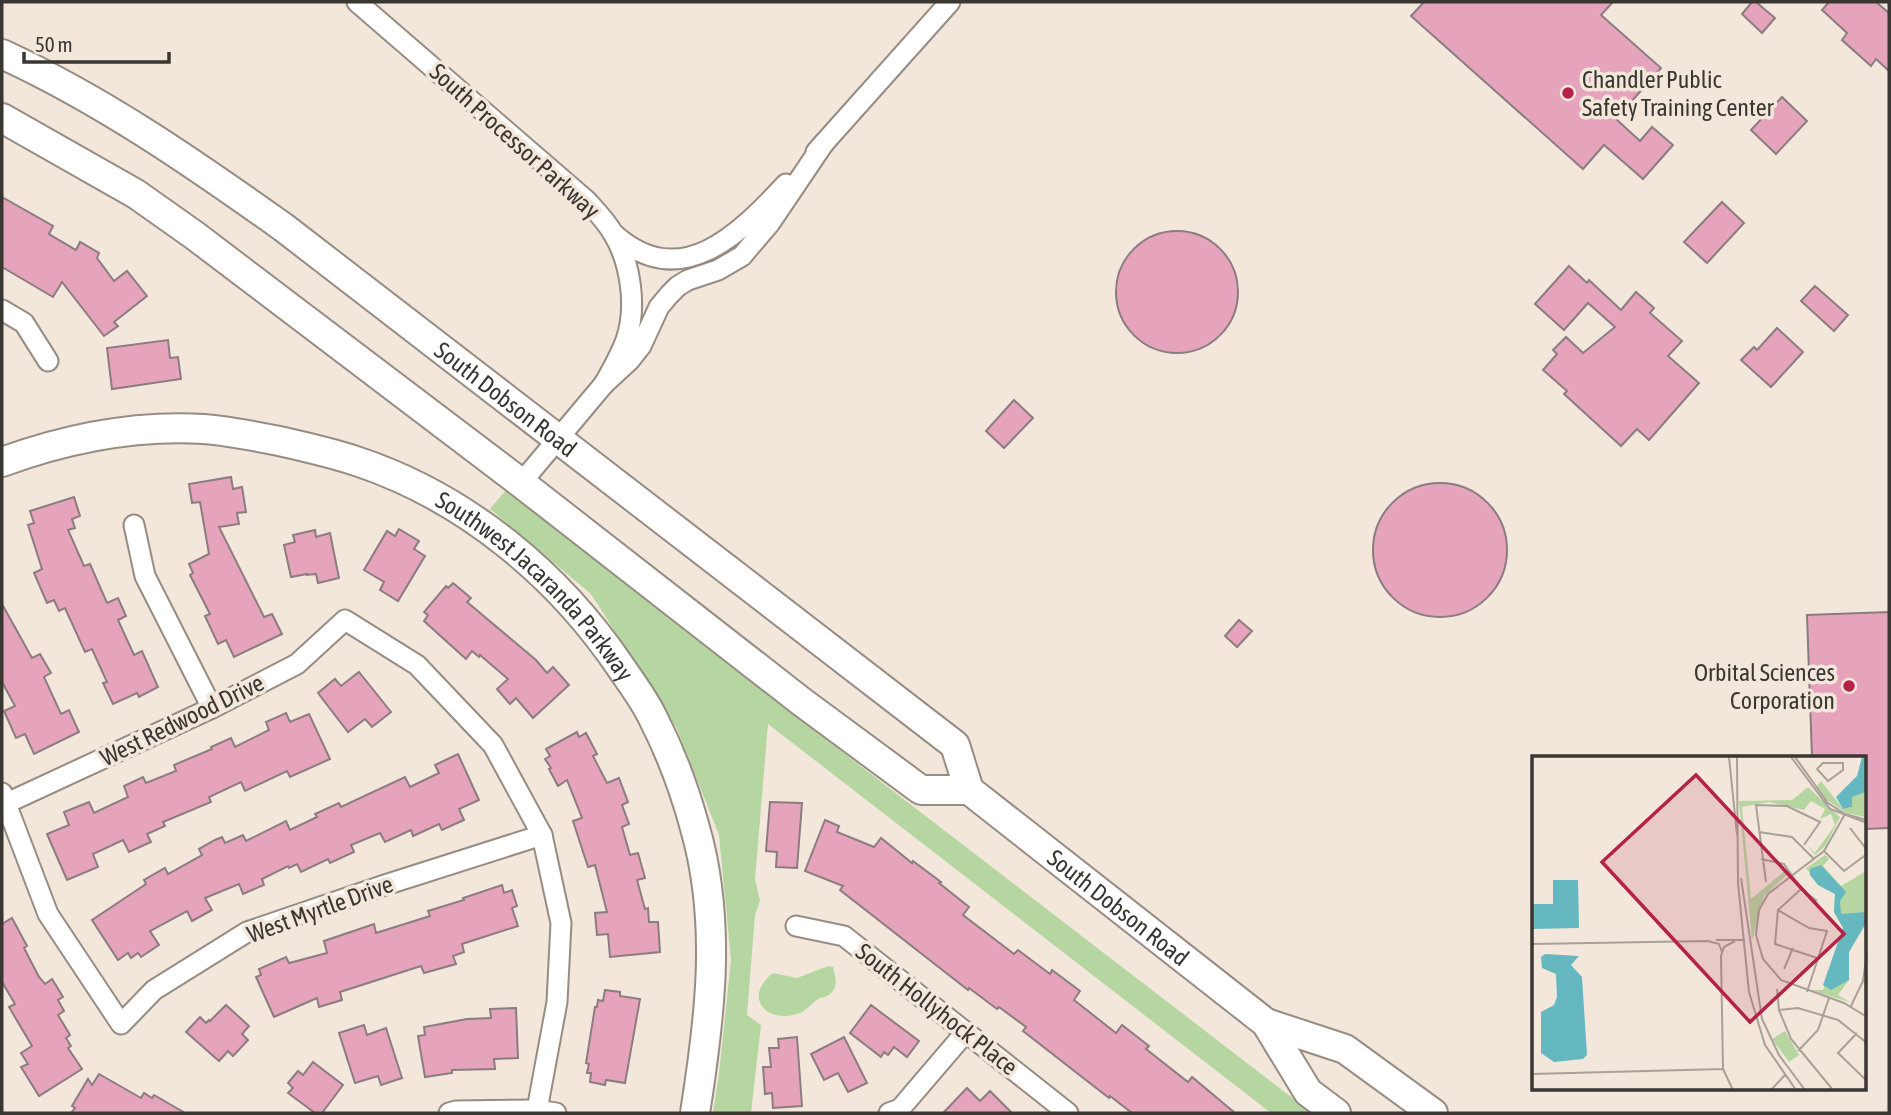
<svg xmlns="http://www.w3.org/2000/svg" width="1891" height="1115" font-family="'Asap Condensed',sans-serif">
<style>
.green{fill:#b6d6a1}
.building{fill:#e5a4bb;stroke:#8b7c80;stroke-width:2}
.lines{fill:none;stroke-linecap:round;stroke-linejoin:round}
.street-casing{stroke:#978c82;stroke-width:23}
.secondary-casing{stroke:#978c82;stroke-width:32}
.street{stroke:#fff;stroke-width:19}
.secondary{stroke:#fff;stroke-width:28}
.poi-dot{fill:#b42347;stroke:#f3e7dc;stroke-width:2.5}
.labels{text-anchor:middle;dominant-baseline:central;stroke-width:7;stroke-linejoin:round;paint-order:stroke}
.poi-label{font-size:24px;fill:#3a3632;stroke:#f3e7dc;text-anchor:start}
.street-label{font-size:24px;fill:#3a3632;stroke:#f3e7dc}
.inset-road{fill:none;stroke:#a9a098;stroke-width:2}
.view{fill:#b42347;fill-opacity:0.15;stroke:#b42347;stroke-width:3.5}
.inset-edge{fill:none;stroke:#3a3632;stroke-width:3.5}
</style>
<rect width="100%" height="100%" fill="#f3e7dc"/>
<g class="green">
<polygon points="506,490 694,638 1312,1113 1271,1113 768,724 755,879 760,901 755,915 747,1015 761,1025 751,1113 713,1113 719,1074 731,960 719,835 677,729 591,594 490,509"/>
<path d="M 828,966 L 833,967 C 836,978 839,989 827,996 C 819,1000 824,995 817,1000 C 811,1004 807,1010 800,1013 C 768,1025 741,998 773,973 L 797,978 Z"/>
</g>
<g class="building">
<polygon points="1424,2 1613,2 1601,15 1661,68 1616,119 1640,141 1652,127 1673,145 1643,179 1604,145 1583,169 1411,16"/>
<polygon points="1752,2 1756,2 1775,18 1762,33 1742,14"/>
<polygon points="1829,2 1876,2 1889,13 1889,71 1876,59 1871,66 1842,40 1847,33 1822,10"/>
<polygon points="1782,97 1807,121 1776,154 1751,130"/>
<polygon points="2,197 53,226 49,234 76,250 80,242 99,253 97,258 114,281 127,271 147,296 114,322 118,326 104,336 62,282 53,297 2,267"/>
<polygon points="1722,202 1744,223 1707,263 1684,242"/>
<circle cx="1177" cy="292" r="61"/>
<polygon points="1569,266 1587,283 1589,280 1621,310 1636,292 1654,308 1650,313 1682,341 1668,356 1699,383 1649,440 1637,429 1621,446 1564,394 1567,391 1543,370 1557,354 1553,350 1566,337 1583,353 1615,327 1588,303 1564,330 1535,304"/>
<polygon points="1815,286 1848,315 1834,331 1801,301"/>
<polygon points="1777,328 1803,352 1771,387 1741,360 1754,347 1757,350"/>
<polygon points="168,340 170,358 178,357 181,379 112,389 107,348"/>
<polygon points="1014,400 1033,418 1004,448 986,431"/>
<polygon points="231,477 233,489 242,487 246,512 237,513 239,524 219,527 264,617 272,614 282,634 234,657 226,640 218,644 205,616 210,614 190,575 193,573 189,564 209,554 200,502 192,503 189,484"/>
<circle cx="1440" cy="550" r="67"/>
<polygon points="74,497 80,516 72,519 75,528 68,530 84,566 90,564 107,603 118,598 126,616 118,620 134,655 142,651 158,687 139,697 137,693 113,704 103,683 107,682 92,649 85,652 65,608 59,611 54,600 47,603 34,573 42,569 28,525 34,523 30,511"/>
<polygon points="399,529 419,541 414,549 425,556 398,601 380,590 384,582 364,570 387,531 395,536"/>
<polygon points="315,530 316,537 330,533 339,578 318,583 316,574 307,575 307,574 291,577 284,545 295,542 293,535"/>
<polygon points="453,583 471,598 467,602 536,660 547,673 553,667 569,685 533,718 516,698 510,704 497,689 508,679 480,655 479,657 472,651 466,659 424,621 428,615 424,612 446,586 448,588"/>
<polygon points="2,604 32,658 40,654 51,673 44,677 61,714 69,710 79,732 34,754 25,734 16,738 4,711 15,706 2,682"/>
<polygon points="1889,612 1889,828 1865,829 1865,758 1812,758 1807,615"/>
<polygon points="1239,620 1252,631 1237,647 1225,636"/>
<polygon points="359,672 391,712 372,727 365,719 348,732 318,693 335,679 341,686"/>
<polygon points="286,713 290,722 309,714 330,759 290,777 287,771 245,791 241,782 209,797 211,802 163,822 165,826 147,834 151,842 129,852 123,840 93,854 98,867 67,880 47,834 69,825 64,812 89,802 94,813 128,797 124,786 143,777 146,783 176,771 174,765 212,749 211,747 231,738 235,747 269,730 266,722"/>
<polygon points="577,732 579,737 586,733 597,754 593,756 607,783 619,778 628,802 622,805 629,824 622,827 630,855 638,853 645,878 637,880 645,909 648,908 649,922 658,922 660,952 610,957 608,934 597,935 595,913 607,912 595,865 588,867 573,821 582,818 567,780 558,786 549,769 551,768 545,759 550,756 546,749"/>
<polygon points="458,754 479,800 459,809 464,820 442,830 439,824 413,836 411,830 385,842 380,833 351,845 354,852 330,863 328,859 301,872 297,864 289,868 288,866 262,879 264,885 243,894 239,884 205,898 212,910 192,921 187,911 150,931 159,945 141,957 138,953 131,958 128,953 118,960 92,920 146,884 144,880 165,868 168,874 202,855 199,849 215,840 222,837 225,843 243,835 246,841 286,821 290,830 317,817 315,814 339,803 341,807 405,777 410,787 439,773 435,765"/>
<polygon points="770,802 802,803 797,868 776,867 777,852 766,851"/>
<polygon points="825,820 839,826 837,832 874,847 881,838 912,863 913,861 941,882 939,883 969,907 963,915 1014,954 1018,950 1050,974 1052,970 1080,991 1074,1000 1116,1033 1122,1025 1149,1046 1146,1049 1188,1082 1192,1077 1235,1113 1132,1113 1110,1096 1109,1098 1023,1031 1026,1027 999,1007 997,1009 969,988 968,990 840,890 843,886 805,871"/>
<polygon points="502,885 504,893 512,890 517,906 512,908 518,926 462,944 464,952 453,956 456,964 424,973 421,966 340,992 342,1000 319,1007 317,998 274,1017 256,977 261,975 259,969 286,957 289,963 327,953 324,941 374,924 376,933 430,916 428,911 464,900 463,898"/>
<polygon points="12,918 27,946 24,948 39,977 45,984 52,979 63,997 58,1000 64,1011 58,1015 70,1035 66,1038 71,1046 68,1048 82,1069 39,1096 21,1067 28,1064 21,1053 32,1046 9,1007 15,1004 2,982 2,924"/>
<polygon points="605,990 620,992 620,996 640,999 625,1083 606,1080 605,1085 590,1082 591,1073 587,1073 589,1064 586,1063 595,1007 597,1007 598,1000 603,1001"/>
<polygon points="226,1005 249,1026 242,1034 248,1040 233,1056 228,1051 219,1061 186,1032 200,1017 206,1023 209,1020 210,1021"/>
<polygon points="871,1005 919,1041 907,1057 894,1047 888,1055 884,1052 881,1057 850,1033"/>
<polygon points="516,1008 518,1058 494,1059 495,1069 452,1070 452,1073 425,1077 418,1036 425,1035 424,1027 467,1019 491,1018 490,1009"/>
<polygon points="364,1025 367,1035 386,1028 402,1078 381,1085 378,1076 355,1083 339,1033"/>
<polygon points="797,1037 802,1106 773,1108 772,1093 765,1094 763,1067 771,1067 769,1048 779,1048 778,1039"/>
<polygon points="844,1037 867,1083 848,1092 838,1073 824,1080 811,1054"/>
<polygon points="313,1062 343,1085 322,1113 315,1113 288,1093 293,1088 288,1083 298,1071 303,1075"/>
<polygon points="99,1074 141,1098 144,1093 152,1098 154,1095 185,1113 71,1113 75,1108 72,1106 88,1079 92,1085"/>
<polygon points="967,1088 980,1101 990,1091 1012,1113 943,1113"/>
</g>
<g class="lines">
<g class="street-casing">
<g id="street">
<path d="M 357,2 L 587,201 C 596,211 607,222 614,235 C 631,264 637,308 626,340 C 620,356 612,370 604,384"/>
<polyline points="816,152 950,2"/>
<path d="M 614,234 C 681,294 739,234 786,184"/>
<polyline points="2,310 24,323 48,361"/>
<polyline points="521,483 604,384 630,360 641,346 659,307 669,295 678,286 688,280 718,270 742,256 770,223 824,143"/>
<polyline points="134,525 145,576 212,708"/>
<polyline points="2,793 48,914 121,1024 154,990 247,932 385,885 542,835"/>
<polyline points="7,803 212,708 297,664 345,620 417,665 493,745 542,835 561,923 557,1002 537,1110"/>
<polyline points="796,926 844,936 1068,1113"/>
<polyline points="449,1113 456,1111 537,1110 556,1113"/>
<polyline points="889,1113 900,1109 965,1033"/>
</g>
</g>
<g class="secondary-casing">
<g id="secondary">
<path id="s1" d="M 2,54 C 102,100 193,163 283,227 L 955,745 L 969,790 L 1266,1023 L 1308,1092 L 1336,1113"/>
<polyline points="2,118 136,194 194,235 521,483 802,702 921,790 969,790"/>
<path id="s2" d="M 2,462 C 65,439 136,425 204,429 C 229,431 254,436 279,441 C 306,447 333,453 359,462 C 466,498 559,575 622,669 C 633,685 645,701 653,718 C 671,753 685,791 695,828 C 722,922 710,1018 695,1113"/>
<polyline points="1266,1023 1345,1049 1433,1113"/>
</g>
</g>
<use href="#street" class="street"/>
<use href="#secondary" class="secondary"/>
</g>
<g class="poi-dot">
<circle cx="1568" cy="93" r="7"/>
<circle cx="1849" cy="686" r="7"/>
</g>
<g class="labels">
<g class="poi-label">
<text x="1582" y="79">Chandler Public<tspan x="1582" dy="28">Safety Training Center</tspan></text>
<text x="1835" y="672" text-anchor="end">Orbital Sciences<tspan x="1835" dy="28">Corporation</tspan></text>
</g>
<g class="street-label">
<text transform="translate(515 141) rotate(42)">South Processor Parkway</text>
<text stroke="none"><textPath href="#s1" startOffset="612">South Dobson Road</textPath></text>
<text stroke="none"><textPath href="#s2" startOffset="584">Southwest Jacaranda Parkway</textPath></text>
<text transform="translate(182 720) rotate(-26)">West Redwood Drive</text>
<text stroke="none"><textPath href="#s1" startOffset="1416">South Dobson Road</textPath></text>
<text transform="translate(320 909) rotate(-20)">West Myrtle Drive</text>
<text transform="translate(937 1009) rotate(38)">South Hollyhock Place</text>
</g>
</g>
<g transform="translate(1532 756)">
<rect width="334" height="334" fill="#f3e7dc"/>
<path d="M 289,25 L 311,53 L 320,51 L 320,41 L 334,36 L 334,61 L 314,57 L 295,44 L 285,30 ZM 276,31 L 308,61 L 294,89 L 283,99 L 275,89 L 283,97 L 303,69 L 299,58 L 288,63 L 293,53 L 279,45 L 272,54 L 237,46 L 210,51 L 219,143 L 254,114 L 257,117 L 232,140 L 220,185 L 207,45 L 260,44 ZM 293,99 L 297,103 L 291,110 L 309,130 L 334,115 L 334,167 L 317,196 L 317,224 L 306,239 L 318,246 L 278,234 L 291,234 L 311,172 L 302,156 L 303,138 L 286,129 L 274,112 ZM 253,275 L 267,299 L 257,306 L 240,283 Z" fill="#b6d6a1"/>
<path d="M 330,1 L 334,1 L 334,36 L 320,41 L 320,51 L 311,53 L 304,41 L 325,20 ZM 289,109 L 314,136 L 308,145 L 309,158 L 334,156 L 334,167 L 317,196 L 317,224 L 299,234 L 291,229 L 311,172 L 302,156 L 303,138 L 286,129 L 278,119 L 278,113 ZM 21,124 L 46,124 L 47,172 L 0,173 L 0,148 L 21,148 ZM 13,198 L 47,200 L 39,209 L 50,221 L 55,299 L 51,303 L 22,306 L 9,297 L 9,256 L 22,249 L 25,241 L 24,218 L 10,212 L 9,201 Z" fill="#65b8bf"/>
<path class="inset-road" d="M 197,1 L 205,79M 205,1 L 206,127 L 217,236 L 233,289 L 264,334M 259,1 L 298,53 L 335,67M 263,1 L 296,47 L 313,58 L 335,64M 311,7 L 311,14 L 296,25 L 285,13 L 291,7 ZM 313,58 L 292,95 L 236,138 L 227,154 L 224,179 L 231,203 L 249,224 L 312,247 L 335,261M 318,72 L 335,94M 227,76 L 260,81 L 282,103M 292,95 L 312,115 L 335,98M 229,103 L 252,108 L 269,133 L 285,145M 209,122 L 230,263 L 247,299 L 273,334M 234,126 L 224,49 L 255,50 L 288,66 L 272,89M 269,133 L 246,154 L 243,188 L 285,202M 246,154 L 277,172 L 295,175 L 275,236M 184,184 L 213,184M 0,188 L 176,185 L 187,188 L 190,196M 252,213 L 261,192M 245,233 L 247,254 L 259,283 L 301,334M 319,250 L 331,225 L 335,197M 247,254 L 266,252 L 306,264 L 335,287M 325,277 L 306,297 L 335,325M 266,295 L 286,274 L 297,242M 0,318 L 191,313M 201,334 L 191,313 L 189,200 L 192,191 L 203,185M 239,334 L 254,318"/>
<path class="view" d="M 164,19 L 312,178 L 218,266 L 70,106 Z"/>
<rect width="334" height="334" class="inset-edge"/>
</g>
<rect width="1891" height="1115" fill="none" stroke="#3a3632" stroke-width="7"/>
<path d="M24 52v10h145v-10" fill="none" stroke="#3a3632" stroke-width="3.5"/>
<text x="35" y="52" font-size="21" fill="#3a3632" stroke="#f3e7dc" stroke-width="5" paint-order="stroke">50 m</text>
</svg>
